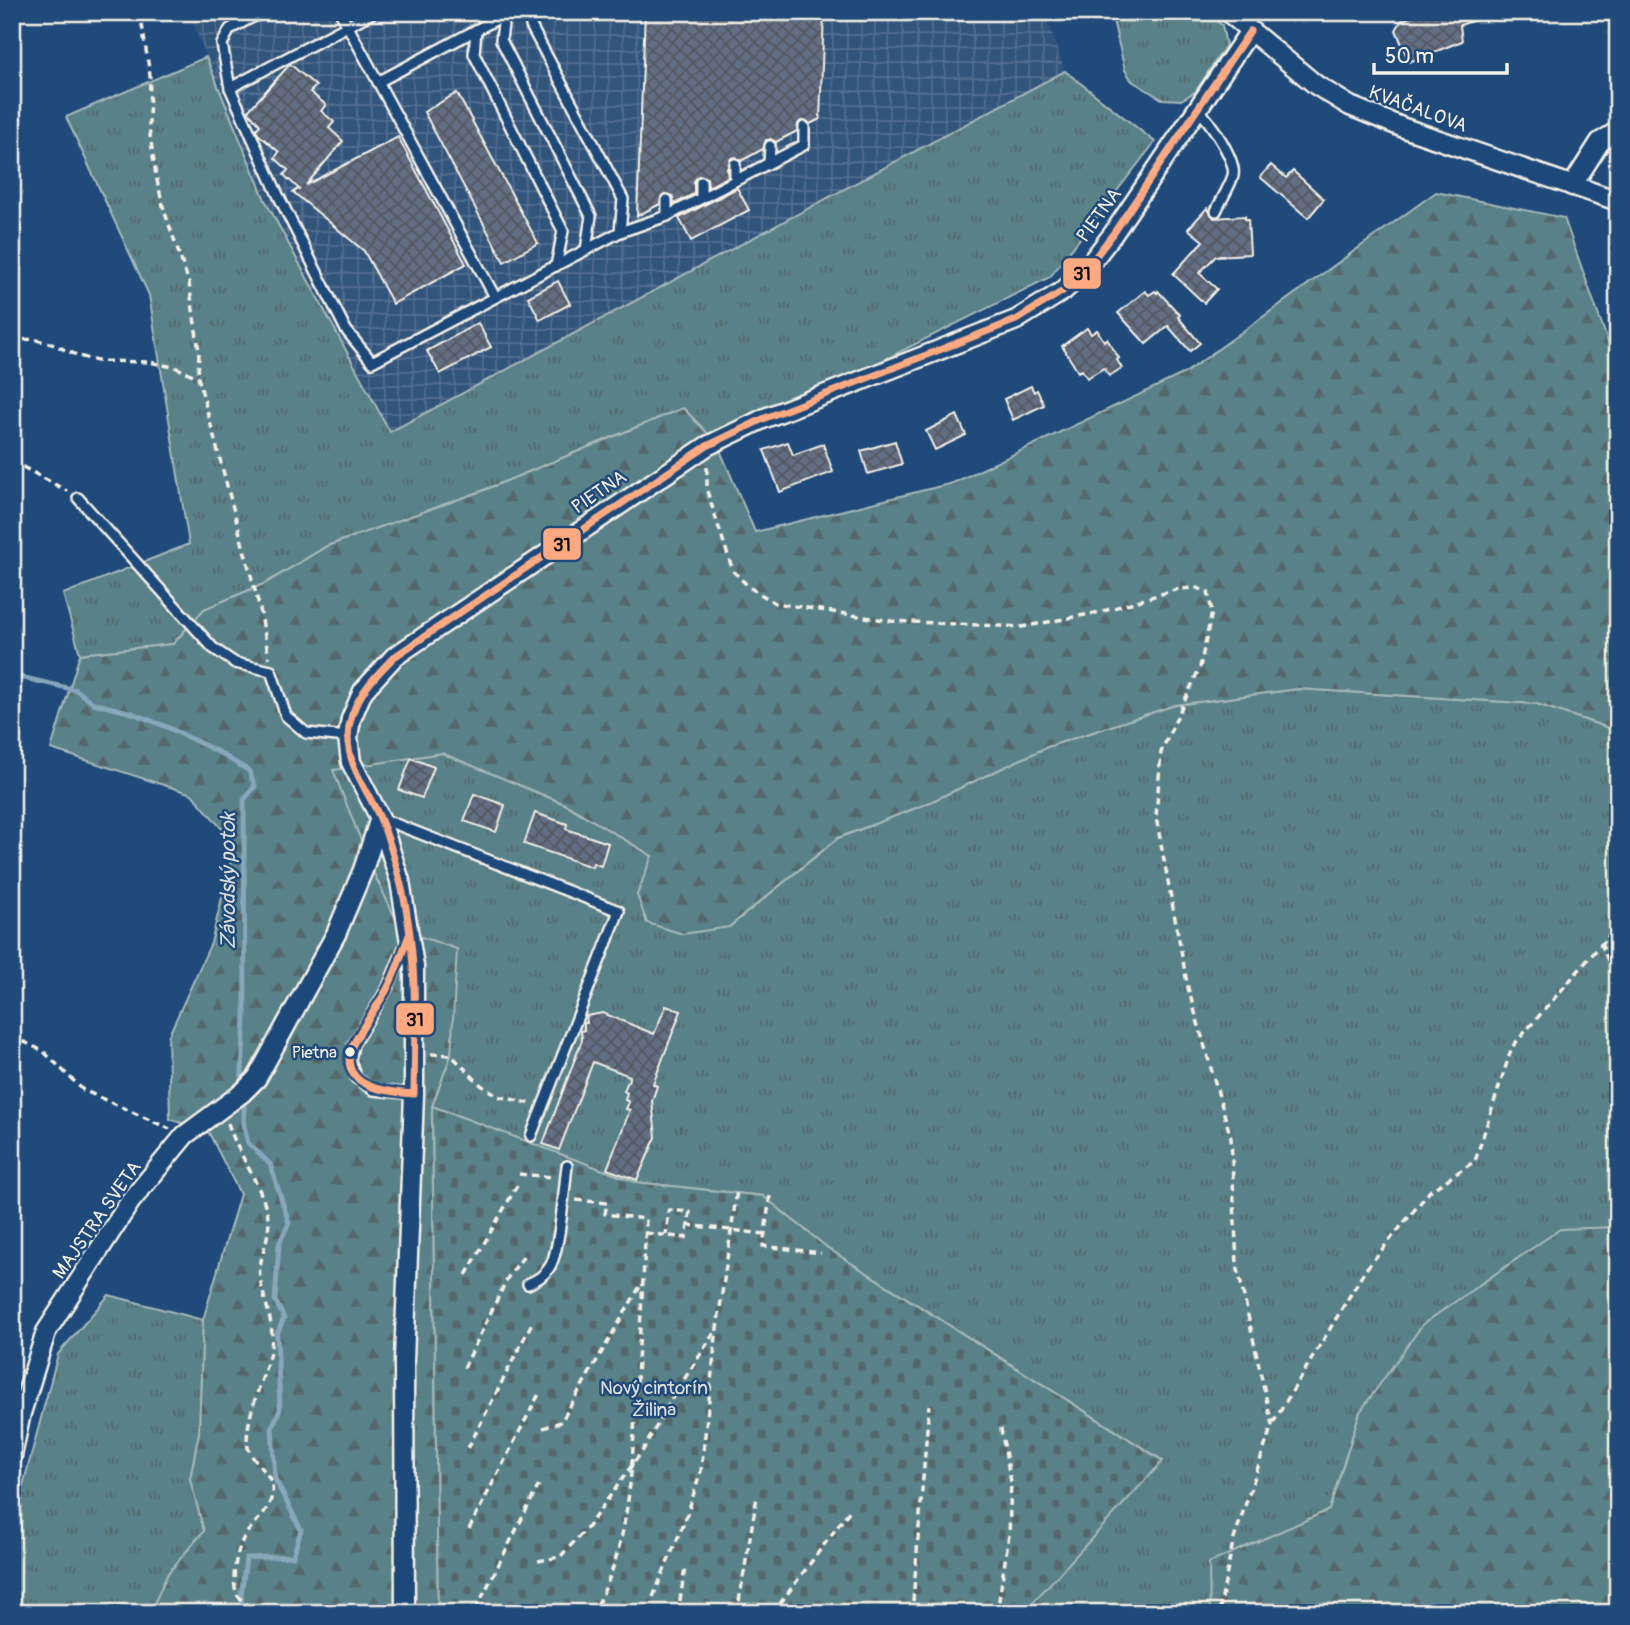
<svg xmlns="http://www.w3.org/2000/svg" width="1630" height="1625" font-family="Pangolin,sans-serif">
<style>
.industrial{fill:url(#industrial-grid)}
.grass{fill:url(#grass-tufts);stroke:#a6b9b8;stroke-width:2}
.forest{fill:url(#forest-firs);stroke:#a6b9b8;stroke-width:2}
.cemetery{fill:url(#cemetery-stones);stroke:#a6b9b8;stroke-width:2}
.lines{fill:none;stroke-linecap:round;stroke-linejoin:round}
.stream{stroke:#87a7ba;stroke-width:5}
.building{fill:url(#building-cross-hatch);stroke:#f4f1e8;stroke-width:2}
.service-casing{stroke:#f4f1e8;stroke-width:14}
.minor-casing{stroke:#f4f1e8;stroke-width:23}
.path{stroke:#f4f1e8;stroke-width:3.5;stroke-dasharray:7 5;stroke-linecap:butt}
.service{stroke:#1f4a7a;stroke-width:9}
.minor{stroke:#1f4a7a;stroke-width:18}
.bus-1-casing{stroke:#1f4a7a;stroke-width:12}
.bus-1{stroke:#ffa980;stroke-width:7}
.bus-dot{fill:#f4f1e8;stroke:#1f4a7a;stroke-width:2.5}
.labels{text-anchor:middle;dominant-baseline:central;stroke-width:5;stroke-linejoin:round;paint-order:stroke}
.bus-label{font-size:17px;fill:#f4f1e8;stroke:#1f4a7a;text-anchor:end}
.street-label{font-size:19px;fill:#f4f1e8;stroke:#1f4a7a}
.park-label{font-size:19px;fill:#dde0da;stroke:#1f4a7a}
.water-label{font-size:21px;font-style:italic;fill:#d9dedd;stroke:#1f4a7a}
.line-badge{stroke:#1f4a7a;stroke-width:2.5}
.pale-badge-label{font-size:19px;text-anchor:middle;font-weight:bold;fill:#111}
</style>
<defs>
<pattern id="industrial-grid" width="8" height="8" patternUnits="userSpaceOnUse" patternTransform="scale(1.75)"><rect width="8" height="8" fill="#33557c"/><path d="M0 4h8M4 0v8" fill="none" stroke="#516e8f"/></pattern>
<pattern id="grass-tufts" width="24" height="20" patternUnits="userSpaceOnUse" patternTransform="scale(1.75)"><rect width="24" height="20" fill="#598188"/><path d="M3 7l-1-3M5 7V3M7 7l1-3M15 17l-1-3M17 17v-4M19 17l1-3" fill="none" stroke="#52676a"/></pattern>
<pattern id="forest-firs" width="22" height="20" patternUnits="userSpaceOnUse" patternTransform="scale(1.75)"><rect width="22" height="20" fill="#598188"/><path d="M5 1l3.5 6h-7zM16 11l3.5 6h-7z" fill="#52676a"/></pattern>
<pattern id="cemetery-stones" width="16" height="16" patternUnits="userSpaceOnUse" patternTransform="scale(1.75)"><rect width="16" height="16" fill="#598188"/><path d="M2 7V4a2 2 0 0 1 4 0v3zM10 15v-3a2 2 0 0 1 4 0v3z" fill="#52676a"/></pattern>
<pattern id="building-cross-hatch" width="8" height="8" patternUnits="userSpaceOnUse" patternTransform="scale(1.75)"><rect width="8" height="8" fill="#626e82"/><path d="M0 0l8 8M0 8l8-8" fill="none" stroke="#545961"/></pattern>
</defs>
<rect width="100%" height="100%" fill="#1f4a7a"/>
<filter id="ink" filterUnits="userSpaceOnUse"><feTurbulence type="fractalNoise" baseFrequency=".0143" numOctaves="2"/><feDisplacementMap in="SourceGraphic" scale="14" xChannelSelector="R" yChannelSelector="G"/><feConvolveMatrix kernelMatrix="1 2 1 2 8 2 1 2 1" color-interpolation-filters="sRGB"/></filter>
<g filter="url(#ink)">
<polygon class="industrial" points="188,12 1044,12 1065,71 390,432 265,200"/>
<g class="grass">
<polygon points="1111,12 1206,12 1222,25 1226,45 1195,92 1181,100 1162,99 1132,81 1125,70"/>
<polygon points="206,57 265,200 390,432 1065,71 1155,142 1050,277 717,443 683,408 482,491 327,546 266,583 204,609 173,644 80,654 63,594 189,544 149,295 66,117"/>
<polygon points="1298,689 1537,704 1618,731 1618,1227 1560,1230 1360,1412 1329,1510 1210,1563 1210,1613 1023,1613 1162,1460 829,1249 763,1196 635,1182 432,1106 451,1055 401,930 375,876 332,770 442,753 565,804 652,856 637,895 729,927 838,838 926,804 1047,747 1175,705"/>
<polygon points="109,1295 203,1320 199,1433 190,1479 204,1531 168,1573 150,1613 12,1613 12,1527 58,1354"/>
</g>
<g class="forest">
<polygon points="1436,192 1564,218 1618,370 1618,731 1537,704 1298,689 1175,705 1047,747 926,804 838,838 729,927 683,934 647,923 637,895 652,856 565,804 442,753 333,770 375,876 401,930 457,949 451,1055 432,1106 438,1613 150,1613 168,1573 204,1531 190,1479 199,1433 203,1320 240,1194 209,1133 170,1119 168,1037 211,943 235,844 192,794 51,749 80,654 173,644 204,609 266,583 327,546 482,491 683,408 717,443 755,532 953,483 1185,373"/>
<polygon points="1618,1227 1618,1613 1210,1613 1209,1563 1329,1510 1360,1412 1423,1324 1560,1229"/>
</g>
<polygon class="cemetery" points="432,1106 635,1182 763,1196 829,1249 1163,1461 1023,1613 438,1613"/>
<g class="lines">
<g class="stream">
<polyline points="12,675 76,690 93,703 132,713 167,727 220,753 249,771 255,786 244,800 245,1018 241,1089"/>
<polyline points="243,1613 241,1597 246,1558 293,1556 301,1530 275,1479 272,1427 280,1410 277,1334 284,1318 275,1300 279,1244 289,1223 270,1164 248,1143 244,1126 244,1099"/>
</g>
</g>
<g class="building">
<polygon points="645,12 824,12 820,119 810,124 807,121 801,121 798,124 797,131 776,142 771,139 766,140 763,149 741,161 736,157 731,158 727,169 728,177 708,187 707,178 698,176 694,181 694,194 674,204 673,196 664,194 661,197 660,204 637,216"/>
<polygon points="1422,12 1489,12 1490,15 1460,25 1462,41 1409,62 1396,30 1401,21"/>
<polygon points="290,64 316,86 310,92 326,105 321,111 334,122 329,128 343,141 306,185 398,137 466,264 393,304 364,251 293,192 299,189 284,175 288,170 275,158 279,152 258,134 256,129 260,125 248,111"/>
<polygon points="457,93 538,243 504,262 424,112"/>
<polygon points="1271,165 1286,178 1293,171 1324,199 1308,218 1260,177"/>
<polygon points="737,188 749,210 691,241 679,218"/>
<polygon points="1207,208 1214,218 1245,216 1245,219 1248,219 1250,254 1216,256 1199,273 1217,289 1204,303 1173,274 1203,241 1188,229"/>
<polygon points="558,281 570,304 540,320 528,297"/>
<polygon points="1145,291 1149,295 1155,291 1157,293 1158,291 1180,315 1178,317 1200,343 1190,351 1168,326 1146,344 1118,313"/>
<polygon points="478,323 491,347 440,374 427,351"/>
<polygon points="1087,328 1091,334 1097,330 1104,341 1107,339 1119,358 1117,360 1122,368 1109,376 1104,368 1087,378 1082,370 1078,372 1062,346"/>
<polygon points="1031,386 1034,392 1037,390 1044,405 1013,420 1004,399"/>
<polygon points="957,415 966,435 935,450 926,431"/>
<polygon points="895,441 902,464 868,474 861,451"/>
<polygon points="788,442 793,455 823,444 833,472 780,492 764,450"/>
<polygon points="411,758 434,767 422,798 399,790"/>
<polygon points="474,794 505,805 496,832 464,821"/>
<polygon points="535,813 567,824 566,829 608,843 601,866 593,863 592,867 524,844"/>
<polygon points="666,1006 681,1011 653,1084 657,1086 652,1101 656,1137 637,1180 607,1169 630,1110 626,1109 629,1102 625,1100 627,1093 624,1091 630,1076 593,1062 559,1150 543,1144 582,1040 581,1031 584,1030 584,1023 587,1023 586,1016 603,1013 654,1034"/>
</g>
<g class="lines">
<g class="service-casing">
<g id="service">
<polyline points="262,12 230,29 222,44 230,88 278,195 346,330 372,362 620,232 667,216 804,145 804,127"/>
<polyline points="340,12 495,297"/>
<polyline points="531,12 531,26 623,199 620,232"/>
<polyline points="504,16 501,40 591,216 586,250"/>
<polyline points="476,30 474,54 563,231 556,266"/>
<polyline points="378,82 510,12"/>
<polyline points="230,88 374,12"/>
<path d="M 1197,109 C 1209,119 1237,161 1233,176 C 1229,188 1221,200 1216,211"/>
<polyline points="769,163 770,146"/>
<polyline points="735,180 735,164"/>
<polyline points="701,198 701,182"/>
<polyline points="667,216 667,200"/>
<polyline points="78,498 213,648 235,663 271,671 286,716 306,733 348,737"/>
<polyline points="380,818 619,911 531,1136"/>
<polyline points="406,943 388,987 353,1045 350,1060 356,1078 373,1090 414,1094"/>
<path d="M 528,1284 C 536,1280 543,1277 549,1268 C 560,1253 564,1188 567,1166"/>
</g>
</g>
<g class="minor-casing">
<g id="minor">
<polyline points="1228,12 1316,85 1350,106 1404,128 1618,201"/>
<polyline points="1572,186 1600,142 1618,131"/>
<polyline points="12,1456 21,1413 46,1332 130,1202 185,1135 242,1093 257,1078 336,934 363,870 380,818"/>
<polyline points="405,1613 404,1361 414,1094 414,966 400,881 380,818 351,762 348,737 351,719 363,691 394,657 707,446 765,418 1016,320 1063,291 1083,273 1113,234 1250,31"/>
</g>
</g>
<g class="path">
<polyline points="140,12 150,75 149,128 156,176 164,210 189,283 199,351 198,377"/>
<polyline points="12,16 19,12"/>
<polyline points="12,341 33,339 52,344 79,356 97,361 150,362 177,368 198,377 260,609 269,658"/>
<polyline points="12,461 67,491"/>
<polyline points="707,467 707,491 733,571 749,587 775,603 891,621 1022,627 1100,612 1178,589 1197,588 1208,592 1212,612 1200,667 1161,752 1156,817 1188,988 1231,1138 1237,1265 1272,1425 1233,1542 1219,1613"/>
<polyline points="1601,943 1618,986"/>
<polyline points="12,1036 43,1051 83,1090 170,1129"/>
<polyline points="431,1054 451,1055 481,1085 497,1096 533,1104"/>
<path d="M 228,1123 C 238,1155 261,1183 268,1216 C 272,1238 257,1258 260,1279 C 264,1302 275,1323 271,1347 C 265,1378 248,1408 247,1440 C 247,1464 276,1470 272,1495 C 269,1513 251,1524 243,1539 C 236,1554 230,1581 238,1596 C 243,1603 252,1608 259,1613"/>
<polyline points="519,1174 552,1177"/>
<polyline points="770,1196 763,1246 821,1253"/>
<path d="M 576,1200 L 607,1203 L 605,1214 L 646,1219 C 644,1272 640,1326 637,1379 C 632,1458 633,1542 593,1613"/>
<polyline points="687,1225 765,1234"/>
<polyline points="646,1233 686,1238 690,1212 669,1210 666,1235"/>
<polyline points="466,1275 518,1184"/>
<polyline points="464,1368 508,1277 524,1256"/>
<polyline points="1273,1423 1366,1269 1430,1191 1475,1161 1512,1047 1618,925"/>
<polyline points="543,1428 561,1422 642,1283"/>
<polyline points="468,1448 533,1321"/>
<polyline points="469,1529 540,1392"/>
<polyline points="538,1561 560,1557 587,1528 643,1450 674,1395 716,1330"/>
<polyline points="653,1597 686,1518 701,1471 717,1328 737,1190"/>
<polyline points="476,1609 541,1481"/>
<polyline points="12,1610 14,1613"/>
<polyline points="678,1613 685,1568"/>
<polyline points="737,1613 757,1497"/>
<polyline points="773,1613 850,1510"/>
<polyline points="912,1613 929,1405"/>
<polyline points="997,1613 1009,1535 1011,1482 1000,1424"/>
</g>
<use href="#service" class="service"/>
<use href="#minor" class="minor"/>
<g class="bus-1-casing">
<path id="bus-1" d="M 409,935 C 402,953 396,973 386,991 C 379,1004 352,1041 350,1052 C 342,1089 390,1092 414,1094 C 415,1021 418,948 399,877 C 394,857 388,836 379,816 C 368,791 348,767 348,738 C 348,704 372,679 394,657 L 707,446 L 765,418 L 1016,320 L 1063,291 L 1083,273 L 1113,234 L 1250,31"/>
</g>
<use href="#bus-1" class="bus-1"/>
</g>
</g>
<circle class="bus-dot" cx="350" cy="1052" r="6"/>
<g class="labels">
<g class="bus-label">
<text x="337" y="1052">Pietna</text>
</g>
<g class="street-label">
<text transform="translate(1418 109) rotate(20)">KVAČALOVA</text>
<text transform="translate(1099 215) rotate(-54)">PIETNA</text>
<text transform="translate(599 492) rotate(-34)">PIETNA</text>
<text transform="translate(97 1220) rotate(-55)">MAJSTRA SVETA</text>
</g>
<g class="park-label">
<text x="654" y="1388">Nový cintorín<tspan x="654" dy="22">Žilina</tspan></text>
</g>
<g class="water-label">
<text transform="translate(228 881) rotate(-90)">Závodský potok</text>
</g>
</g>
<g class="line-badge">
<rect x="1062" y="257" width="40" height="33" rx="7" fill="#ffa980"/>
<rect x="542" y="527" width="40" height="34" rx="7" fill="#ffa980"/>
<rect x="395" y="1002" width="40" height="34" rx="7" fill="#ffa980"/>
</g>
<g class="pale-badge-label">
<text x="1082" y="280">31</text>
<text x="562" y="551">31</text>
<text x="415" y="1026">31</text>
</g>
<rect width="1630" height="1625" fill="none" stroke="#1f4a7a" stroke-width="42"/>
<rect x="21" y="21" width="1588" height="1583" fill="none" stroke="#f4f1e8" stroke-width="2.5" filter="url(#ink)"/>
<path d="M1374 63v10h133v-10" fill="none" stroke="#f4f1e8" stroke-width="3.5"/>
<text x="1385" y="63" font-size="21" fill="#f4f1e8" stroke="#1f4a7a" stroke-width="5" paint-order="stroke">50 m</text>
</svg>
